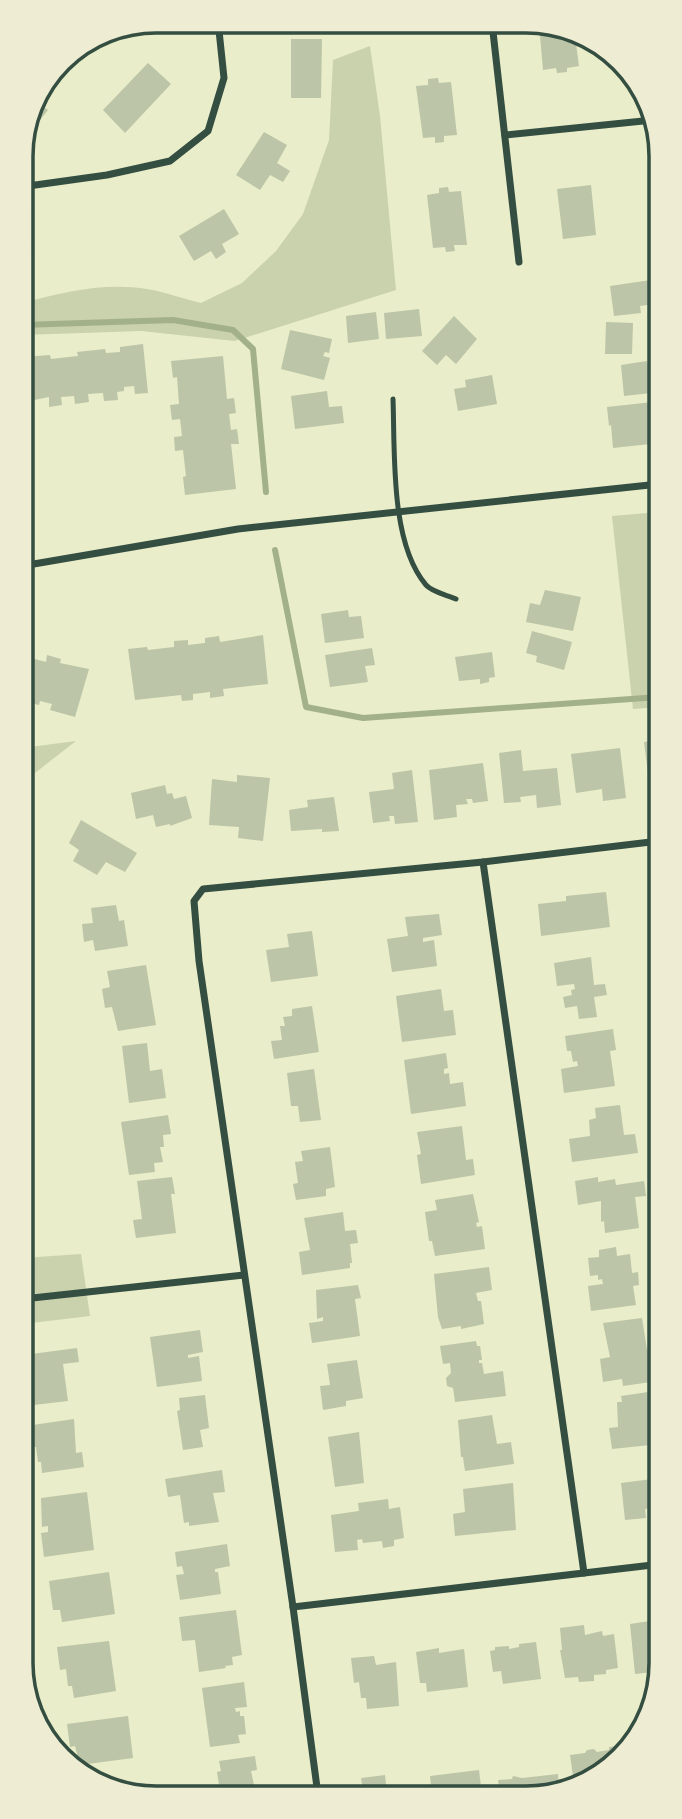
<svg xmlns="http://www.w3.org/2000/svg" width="682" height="1819" font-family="'Nunito Sans',sans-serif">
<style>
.green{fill:#cad2ad}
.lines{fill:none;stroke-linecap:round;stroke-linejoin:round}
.stream{stroke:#a3b18a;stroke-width:6}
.building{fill:#bcc5a7}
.service{stroke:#344e41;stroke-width:5}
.minor{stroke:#344e41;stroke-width:7}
.rim{fill:none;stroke:#344e41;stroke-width:3.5}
</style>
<rect width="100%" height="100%" fill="#e9edc9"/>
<g class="green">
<path d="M 370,46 L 380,116 L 396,290 L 235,341 L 141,331 L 22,335 L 22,303 C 63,292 105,282 147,289 C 166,292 183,299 201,303 L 242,283 L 276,251 L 303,214 L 329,140 L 333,60 Z"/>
<polygon points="659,512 659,707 633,709 612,516"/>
<polygon points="76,741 22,783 22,748"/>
<polygon points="81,1254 90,1316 23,1324 23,1258"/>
</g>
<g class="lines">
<g class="stream">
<polyline points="22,325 173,320 233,330 253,349 266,492"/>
<polyline points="275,550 306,707 363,718 659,697"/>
</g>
</g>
<g class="building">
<polygon points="539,24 552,24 575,36 579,66 567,68 567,72 557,73 556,68 543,70"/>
<polygon points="291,39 322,39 321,98 291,98"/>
<polygon points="148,63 171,84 125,133 103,110"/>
<polygon points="438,78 439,83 451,82 457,135 444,136 444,142 435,143 435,137 423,138 416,86 428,85 428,79"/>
<polygon points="34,99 48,110 32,130 27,126"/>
<polygon points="264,132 287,145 277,163 290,171 283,182 270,175 260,190 236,175"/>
<polygon points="591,185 596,235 563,239 557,189"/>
<polygon points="448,187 449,192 461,191 467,245 454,245 455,251 446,252 445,247 433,248 427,195 439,193 439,188"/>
<polygon points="224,209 239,234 222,244 226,252 216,259 211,251 194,261 179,236"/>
<polygon points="651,280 654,304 640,306 641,313 614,316 610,286"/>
<polygon points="419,309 422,336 386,339 384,313"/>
<polygon points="376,312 379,339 348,343 346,316"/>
<polygon points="454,316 477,339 456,364 446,355 437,365 422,351"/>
<polygon points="606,322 633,323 632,354 605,354"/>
<polygon points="290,330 332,339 329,353 325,352 323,356 330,358 324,380 281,369"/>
<polygon points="143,344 148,393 135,394 134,386 124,387 124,391 117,392 118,400 104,401 103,393 88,394 89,402 75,404 74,396 61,397 62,405 49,407 49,397 34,400 34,408 23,410 23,357 50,355 51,359 78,356 77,352 105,349 106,353 120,352 120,347"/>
<polygon points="223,356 227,399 234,398 236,413 229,414 231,430 237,429 239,444 231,444 236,489 185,495 183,477 186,476 183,450 175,451 174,437 182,436 180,419 172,420 170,405 179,404 177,377 173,378 171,361"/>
<polygon points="647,361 649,373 653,372 654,382 650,383 651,393 624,396 621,365"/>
<polygon points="492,375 497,404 458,411 454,389 466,387 465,380"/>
<polygon points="327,391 329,407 342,406 344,423 295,429 291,396"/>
<polygon points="653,402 654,415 657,414 659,443 613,448 611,425 609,426 607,407"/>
<polygon points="545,590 581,597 573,631 526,622 530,603 540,605"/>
<polygon points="348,610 349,617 361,616 364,638 325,643 321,614"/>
<polygon points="532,631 572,642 564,670 536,662 537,656 526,653"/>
<polygon points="263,635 268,684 223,689 224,696 210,698 210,692 193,694 193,700 182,701 181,695 135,700 128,649 147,647 148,650 174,647 174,641 188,640 188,645 205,643 205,638 219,636 220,642"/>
<polygon points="22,648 33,651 31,658 46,662 47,655 61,659 60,663 89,669 75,717 50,710 52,704 40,701 39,705 22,701"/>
<polygon points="372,648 375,665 365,666 368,682 330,687 325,655"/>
<polygon points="492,652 495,677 489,678 489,682 480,684 480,679 459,681 455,657"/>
<polygon points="659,740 659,779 649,781 644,742"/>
<polygon points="620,748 626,798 603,801 602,789 576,793 571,754"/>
<polygon points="521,750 523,771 557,768 561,805 537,808 536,795 520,797 521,802 504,803 499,753"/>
<polygon points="483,763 488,801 473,803 472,799 466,799 468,804 456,805 457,817 434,820 429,770"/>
<polygon points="412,770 418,822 395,824 394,816 389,816 390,821 373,823 369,792 394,789 392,773"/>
<polygon points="237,775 270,778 263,841 238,838 239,827 209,825 212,779 237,782"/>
<polygon points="165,785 167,794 172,793 174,799 186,796 192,818 170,826 170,824 156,827 153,815 136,819 131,793"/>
<polygon points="334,797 339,831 322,832 322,829 291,831 289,810 308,807 307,800"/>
<polygon points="81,820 137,853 125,872 106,862 97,875 73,861 79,850 69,843"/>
<polygon points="606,892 610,927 541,936 538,904 566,901 566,896"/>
<polygon points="116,905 119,921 124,920 128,946 95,951 93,940 84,942 82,924 93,923 91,908"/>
<polygon points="439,914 442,935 423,938 423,942 434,940 437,966 392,972 387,939 408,936 405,917"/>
<polygon points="312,931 318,976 271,982 266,950 289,947 287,934"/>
<polygon points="591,957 594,985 605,984 607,995 594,997 597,1017 579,1019 577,1006 565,1008 563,997 572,995 571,990 575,989 574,984 557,986 554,963"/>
<polygon points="146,965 156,1025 118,1031 112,1007 105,1008 102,989 110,987 107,971"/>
<polygon points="441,989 444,1011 453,1010 456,1035 402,1042 396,996"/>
<polygon points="312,1006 319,1052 274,1059 271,1041 282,1040 280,1026 285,1026 283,1017 292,1016 292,1009"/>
<polygon points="613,1029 616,1050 610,1051 615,1086 564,1093 561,1069 578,1066 577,1061 573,1062 571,1051 567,1051 565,1036"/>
<polygon points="147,1043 150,1071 162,1069 166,1098 129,1103 122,1046"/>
<polygon points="446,1053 448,1068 444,1069 444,1074 449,1073 450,1084 463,1082 466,1106 411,1114 404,1060"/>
<polygon points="314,1069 321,1120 300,1122 298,1106 291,1106 287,1073"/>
<polygon points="620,1105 624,1135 635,1134 638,1153 572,1162 569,1139 590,1136 589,1120 596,1118 595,1108"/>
<polygon points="168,1115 171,1134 163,1135 164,1147 160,1147 163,1162 154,1163 155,1172 129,1175 121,1122"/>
<polygon points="462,1126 466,1160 473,1159 475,1175 421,1184 417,1155 421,1154 417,1132"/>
<polygon points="330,1147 335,1187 326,1189 326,1196 296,1200 293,1184 298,1183 295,1162 303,1161 301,1151"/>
<polygon points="172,1177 175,1194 171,1194 176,1233 136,1238 133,1220 142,1219 137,1181"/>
<polygon points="598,1177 598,1182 615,1179 616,1185 644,1181 646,1196 635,1197 639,1228 605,1233 604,1221 601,1222 601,1201 578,1205 575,1181"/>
<polygon points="473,1194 479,1222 476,1223 477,1227 482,1226 485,1249 435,1256 432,1241 429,1241 425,1212 437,1210 435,1200"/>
<polygon points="343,1212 345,1231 356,1230 358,1243 350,1244 352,1263 350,1263 350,1268 302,1275 299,1252 310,1250 304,1218"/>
<polygon points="616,1247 617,1256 630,1254 632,1273 638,1272 639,1285 633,1286 636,1305 591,1311 588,1286 603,1284 602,1279 598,1280 598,1275 590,1276 588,1258 599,1257 599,1250"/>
<polygon points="489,1267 492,1290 476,1293 478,1301 481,1301 484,1324 461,1329 461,1326 442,1329 438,1317 434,1274"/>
<polygon points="358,1285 361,1298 355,1299 360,1336 312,1343 309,1323 323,1321 323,1317 317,1319 316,1290"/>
<polygon points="642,1318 647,1350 649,1352 651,1382 623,1386 622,1379 603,1382 600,1359 610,1357 603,1323"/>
<polygon points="200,1330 203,1352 188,1355 188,1358 199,1356 202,1381 157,1387 150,1337"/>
<polygon points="476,1341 477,1346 480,1346 482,1360 479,1360 479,1363 482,1363 484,1374 503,1371 506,1396 455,1402 453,1388 447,1386 446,1378 451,1373 450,1363 443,1364 440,1346"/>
<polygon points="77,1348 79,1362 63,1364 68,1401 25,1406 23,1388 27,1387 26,1380 23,1380 24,1355"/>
<polygon points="357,1360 363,1398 346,1401 346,1406 323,1410 320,1386 330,1385 327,1364"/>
<polygon points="655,1391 660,1444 612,1449 609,1428 618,1427 617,1402 622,1402 621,1396"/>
<polygon points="205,1395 209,1428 200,1430 203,1447 183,1450 177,1411 180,1410 179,1398"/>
<polygon points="492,1415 497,1444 511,1442 514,1464 465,1471 463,1457 461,1457 458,1420"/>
<polygon points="74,1419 76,1453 82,1452 84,1467 42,1473 41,1462 38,1462 36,1447 29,1447 26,1426"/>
<polygon points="359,1432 364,1483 335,1487 328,1437"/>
<polygon points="222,1470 225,1492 213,1493 219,1522 189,1526 189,1522 184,1523 180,1495 168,1497 165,1479"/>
<polygon points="660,1478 660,1516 653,1517 652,1508 645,1509 646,1518 625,1520 621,1483"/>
<polygon points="513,1483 516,1530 455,1536 453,1514 465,1512 463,1489"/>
<polygon points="87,1492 94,1550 44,1557 41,1533 48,1532 48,1526 42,1527 41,1498"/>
<polygon points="388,1499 389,1509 400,1507 404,1538 394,1540 394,1546 383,1548 382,1541 363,1543 362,1539 357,1540 358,1550 335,1552 331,1515 359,1511 358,1503"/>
<polygon points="227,1544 230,1566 215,1569 215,1572 218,1572 221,1594 180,1600 176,1575 184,1574 182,1566 177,1567 175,1552"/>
<polygon points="109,1572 115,1614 62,1622 60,1610 53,1610 49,1581"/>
<polygon points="236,1610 242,1655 232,1657 233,1665 225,1666 226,1668 199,1672 195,1640 182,1641 179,1617"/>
<polygon points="650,1621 652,1633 661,1632 661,1671 635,1674 630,1624"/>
<polygon points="584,1625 585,1635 602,1631 603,1636 614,1634 618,1668 606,1670 606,1674 594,1675 594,1681 579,1682 578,1677 565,1678 560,1650 562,1650 560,1628"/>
<polygon points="109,1641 116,1691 74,1698 72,1686 68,1686 66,1669 60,1670 57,1647"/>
<polygon points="536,1642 541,1679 503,1684 501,1671 493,1672 490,1651 495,1650 495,1647 509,1646 509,1649 519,1647 519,1644"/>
<polygon points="439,1648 439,1653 464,1649 468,1687 427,1692 426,1683 420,1683 416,1652"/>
<polygon points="374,1656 376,1665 396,1662 399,1706 367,1709 366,1698 361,1698 359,1682 354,1683 351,1658"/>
<polygon points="244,1682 247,1707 235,1708 236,1712 240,1711 240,1716 244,1716 246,1734 238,1735 240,1743 210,1747 202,1688"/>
<polygon points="128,1716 133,1758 80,1765 75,1746 70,1747 67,1724"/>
<polygon points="628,1745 628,1752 574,1783 570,1755 585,1753 587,1750 594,1749 597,1752 609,1750 609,1747"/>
<polygon points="255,1756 257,1770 251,1771 256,1794 224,1795 223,1790 220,1791 217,1772 221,1771 219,1761"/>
<polygon points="479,1770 482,1795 432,1795 430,1776"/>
<polygon points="558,1774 559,1791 552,1795 500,1795 498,1780 512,1779 513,1776 522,1778"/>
<polygon points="385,1775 387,1794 407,1789 407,1791 411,1790 411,1795 364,1795 361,1778"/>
<polygon points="126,1782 128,1794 109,1784"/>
</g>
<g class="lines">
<path class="service" d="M 393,399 C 395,453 390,543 426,585 C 432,592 447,595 456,599"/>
<g class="minor">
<polyline points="492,23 519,262"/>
<polyline points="505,135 653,120"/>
<polyline points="21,187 107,175 170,161 208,131 224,78 218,21"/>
<polyline points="22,566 238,529 659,484"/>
<polyline points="483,862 584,1573"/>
<polyline points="23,1299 244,1275"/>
<polyline points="293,1607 661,1564"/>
<polyline points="318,1795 293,1607 199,961 194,901 203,889 483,862 659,841"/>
</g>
</g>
<path d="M0 0H682V1819H0ZM156 33H526A123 123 0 0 1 649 156V1663A123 123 0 0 1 526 1786H156A123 123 0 0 1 33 1663V156A123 123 0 0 1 156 33Z" fill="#eeecd3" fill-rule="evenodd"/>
<path class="rim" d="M156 33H526A123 123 0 0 1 649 156V1663A123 123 0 0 1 526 1786H156A123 123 0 0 1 33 1663V156A123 123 0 0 1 156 33Z"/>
</svg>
